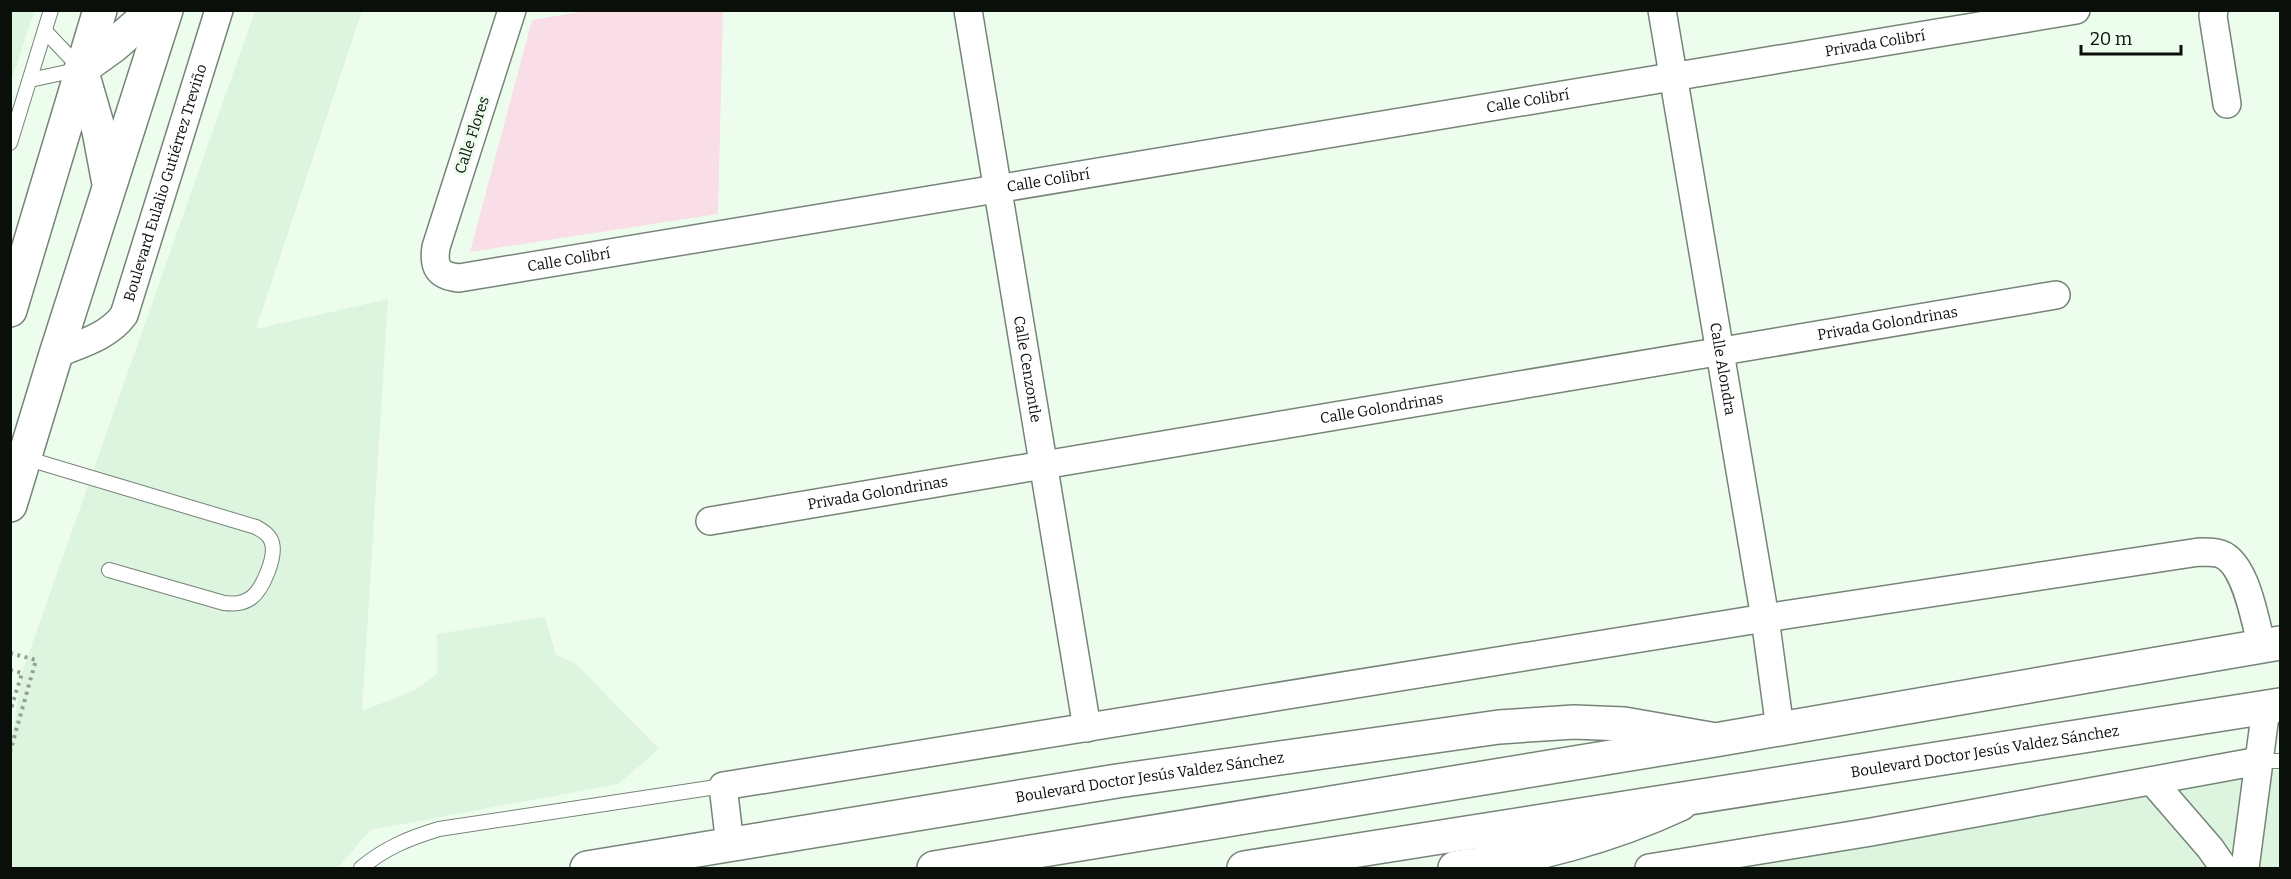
<svg xmlns="http://www.w3.org/2000/svg" width="2291" height="879" font-family="Bitter,serif">
<style>
.built{fill:#ddf4de}
.green{fill:#fadee7}
.lines{fill:none;stroke-linecap:round;stroke-linejoin:round}
.service-casing{stroke:#758476;stroke-width:16}
.minor-casing{stroke:#758476;stroke-width:30}
.tertiary-casing{stroke:#758476;stroke-width:36}
.secondary-casing{stroke:#758476;stroke-width:36}
.primary-casing{stroke:#758476;stroke-width:36}
.path{stroke:#949f94;stroke-width:4;stroke-dasharray:3 4.5;stroke-linecap:butt}
.service{stroke:#fff;stroke-width:14}
.minor{stroke:#fff;stroke-width:27}
.tertiary{stroke:#fff;stroke-width:33}
.secondary{stroke:#fff;stroke-width:33}
.primary{stroke:#fff;stroke-width:33}
.labels{text-anchor:middle;dominant-baseline:central;stroke-width:6;stroke-linejoin:round;paint-order:stroke}
.street-label{font-size:15px;fill:#0a0f0a;stroke:#edfded}
</style>
<rect width="100%" height="100%" fill="#edfded"/>
<g class="built">
<polygon points="11,10 34,11 11,82 10,11"/>
<polygon points="255,11 362,11 256,329 388,299 362,711 415,690 437,674 437,634 545,617 556,655 575,663 659,749 618,784 370,830 338,868 11,868 11,745 22,673"/>
<polygon points="2280,769 2280,868 1693,868"/>
</g>
<polygon class="green" points="586,11 723,11 718,214 470,252 532,20"/>
<g class="lines">
<g class="service-casing">
<g id="service">
<polyline points="30,80 81,69 45,31"/>
<polyline points="10,143 51,10"/>
<path d="M 25,458 L 256,527 C 263,531 270,535 272,543 C 276,557 263,589 251,598 C 242,604 234,604 224,603 L 109,570"/>
<polyline points="2259,761 2280,761"/>
<path d="M 361,868 C 385,848 409,838 439,829 L 723,786"/>
</g>
</g>
<g class="minor-casing">
<g id="minor">
<path id="s1" d="M 512,10 L 436,247 C 433,267 438,276 459,278 L 2076,10"/>
<path id="s2" d="M 968,10 L 1087,728"/>
<path id="s3" d="M 1662,10 L 1765,618 L 1780,729"/>
<polyline points="2214,10 2213,16 2227,104"/>
<path id="s4" d="M 56,354 C 80,344 108,337 124,315 L 219,10"/>
<path id="s5" d="M 710,521 L 2056,295"/>
<polyline points="2152,781 2210,848 2224,868"/>
<path d="M 730,845 L 723,786 L 1765,618 L 2199,552 C 2205,552 2212,552 2217,553 C 2246,558 2255,622 2262,647"/>
<polyline points="1649,868 1871,832 2259,761"/>
<polyline points="2245,868 2266,708"/>
</g>
</g>
<g class="tertiary-casing">
<g id="tertiary">
<path id="s6" d="M 587,868 L 1117,781 L 1499,727 L 1574,722 L 1624,724 L 1710,739"/>
<path d="M 1455,868 C 1533,856 1607,838 1680,804"/>
</g>
</g>
<g class="secondary-casing">
<g id="secondary">
<polyline points="934,868 1715,740 2280,643"/>
<path id="s7" d="M 1244,868 L 2280,705"/>
</g>
</g>
<g class="primary-casing">
<g id="primary">
<polyline points="109,184 99,131 81,69 113,46 154,10"/>
<polyline points="10,310 100,10"/>
<polyline points="10,505 56,354 166,10"/>
</g>
</g>
<g class="path">
<polyline points="10,653 36,660 10,752"/>
<polyline points="10,670 22,673 10,712"/>
</g>
<use href="#service" class="service"/>
<use href="#minor" class="minor"/>
<use href="#tertiary" class="tertiary"/>
<use href="#secondary" class="secondary"/>
<use href="#primary" class="primary"/>
</g>
<g class="labels">
<g class="street-label">
<text stroke="none"><textPath href="#s1" startOffset="1730">Privada Colibrí</textPath></text>
<text stroke="none"><textPath href="#s1" startOffset="1378">Calle Colibrí</textPath></text>
<text transform="translate(472 135) rotate(-72)">Calle Flores</text>
<text stroke="none"><textPath href="#s1" startOffset="892">Calle Colibrí</textPath></text>
<text stroke="none"><textPath href="#s4" startOffset="218">Boulevard Eulalio Gutiérrez Treviño</textPath></text>
<text stroke="none"><textPath href="#s1" startOffset="406">Calle Colibrí</textPath></text>
<text stroke="none"><textPath href="#s5" startOffset="1194">Privada Golondrinas</textPath></text>
<text stroke="none"><textPath href="#s2" startOffset="364">Calle Cenzontle</textPath></text>
<text stroke="none"><textPath href="#s3" startOffset="364">Calle Alondra</textPath></text>
<text stroke="none"><textPath href="#s5" startOffset="681">Calle Golondrinas</textPath></text>
<text stroke="none"><textPath href="#s5" startOffset="170">Privada Golondrinas</textPath></text>
<text stroke="none"><textPath href="#s7" startOffset="750">Boulevard Doctor Jesús Valdez Sánchez</textPath></text>
<text stroke="none"><textPath href="#s6" startOffset="570">Boulevard Doctor Jesús Valdez Sánchez</textPath></text>
</g>
</g>
<rect width="2291" height="879" fill="none" stroke="#0a0f0a" stroke-width="24"/>
<path d="M2081 45v9h100v-9" fill="none" stroke="#0a0f0a" stroke-width="3"/>
<text x="2090" y="45" font-size="18" fill="#0a0f0a" stroke="#edfded" stroke-width="4.5" paint-order="stroke">20 m</text>
</svg>
